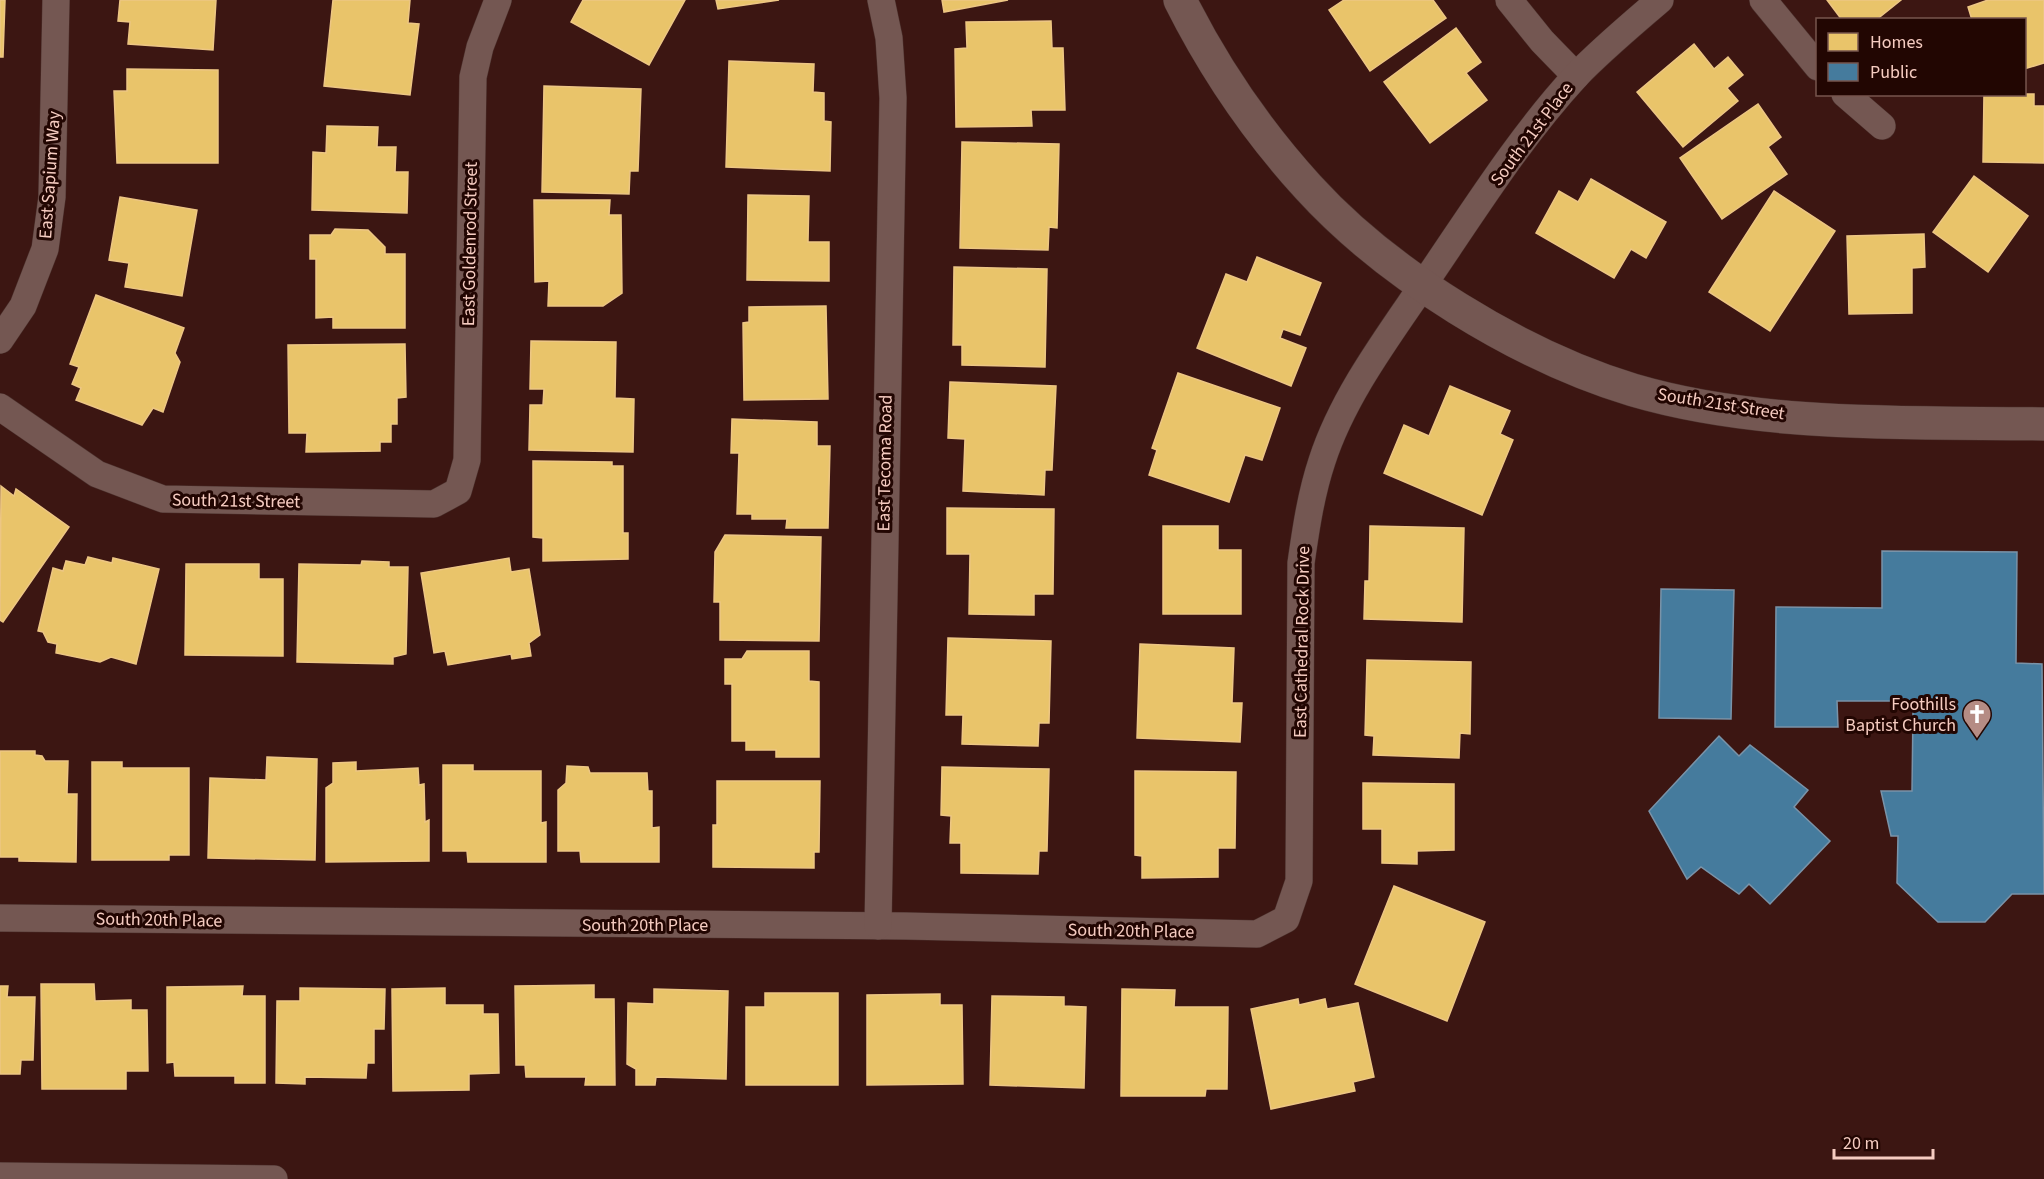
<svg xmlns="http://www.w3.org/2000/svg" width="2044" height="1179" font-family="'Source Sans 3',sans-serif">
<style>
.homes{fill:#e9c46a;stroke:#edc684;stroke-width:1.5}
.public{fill:#457b9d;stroke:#7a93a8;stroke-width:1.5}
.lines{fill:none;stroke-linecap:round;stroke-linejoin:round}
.minor-casing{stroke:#4b302c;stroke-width:28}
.tertiary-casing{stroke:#4b302c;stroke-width:34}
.minor{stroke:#745752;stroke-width:27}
.tertiary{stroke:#745752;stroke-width:33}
.labels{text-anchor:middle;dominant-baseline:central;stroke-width:6;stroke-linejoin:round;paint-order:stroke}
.street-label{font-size:18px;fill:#f6ccc1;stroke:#220602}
.poi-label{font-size:18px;fill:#f6ccc1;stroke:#220602;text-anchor:end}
</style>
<rect width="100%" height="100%" fill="#3c1612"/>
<g class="homes">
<polygon points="0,0 5,0 3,57 0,57"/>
<polygon points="120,0 216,0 213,50 128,44 130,22 118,21"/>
<polygon points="333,0 410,0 408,23 419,24 410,95 324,86"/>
<polygon points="583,0 685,0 649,65 571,22"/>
<polygon points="716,0 779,0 718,9"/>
<polygon points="942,0 1008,0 944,12"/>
<polygon points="1344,0 1433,0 1446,18 1370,71 1329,10"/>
<polygon points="1827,0 1901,0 1876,20 1842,20"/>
<polygon points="1988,0 2044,0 2044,63 2024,69 2024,20 1972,20 1968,7"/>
<polygon points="1051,21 1052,48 1063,48 1065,110 1031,110 1032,126 956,127 955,49 967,48 966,22"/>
<polygon points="1456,28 1481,62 1466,73 1487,100 1430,143 1384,82"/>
<polygon points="1694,44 1714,69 1728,57 1743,75 1727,88 1738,101 1683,147 1637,92"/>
<polygon points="729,61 814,64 813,92 824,93 824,121 831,122 830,171 726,167"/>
<polygon points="127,69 218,70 218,163 117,163 114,91 127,91"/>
<polygon points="544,86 641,89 638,171 630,171 629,194 542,192"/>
<polygon points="1984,94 2034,94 2034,106 2044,106 2044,163 1983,162"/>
<polygon points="1758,104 1781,137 1768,147 1787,174 1722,219 1680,158"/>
<polygon points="327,126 378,127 377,147 396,147 395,172 408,172 407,213 312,210 313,152 326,153"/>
<polygon points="962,142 1059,144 1057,228 1049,227 1048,250 960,248"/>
<polygon points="1974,176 2028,216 1988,272 1933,232"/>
<polygon points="1591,179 1666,222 1646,258 1631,249 1614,278 1536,233 1559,191 1578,202"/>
<polygon points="1774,191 1835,231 1770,331 1709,292"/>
<polygon points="748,195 809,196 808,242 829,242 829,281 747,280"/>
<polygon points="120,197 197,210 182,296 125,287 129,263 109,260"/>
<polygon points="534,200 610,200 609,215 621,215 622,293 603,306 548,306 549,281 535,282"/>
<polygon points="335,229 368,230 385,247 385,254 405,254 405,328 333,328 333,317 316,318 316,259 310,259 310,235 331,235"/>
<polygon points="1924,234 1925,267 1912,268 1912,313 1849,314 1847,236"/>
<polygon points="1257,257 1321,283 1300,335 1283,329 1280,338 1306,348 1291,386 1197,348 1226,274 1247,282"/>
<polygon points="954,267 1047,269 1045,367 962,365 962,345 953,345"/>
<polygon points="96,295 184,328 175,353 180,362 163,412 153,408 142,425 76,400 81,388 72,384 79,367 70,364"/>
<polygon points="826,306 828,399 744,400 743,323 749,322 749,307"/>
<polygon points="531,341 616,342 615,398 634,399 633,452 529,450 530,405 543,405 544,389 530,389"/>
<polygon points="405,344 406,397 397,398 397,424 391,424 391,442 380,442 380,451 306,452 307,433 289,433 288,345"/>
<polygon points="1178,373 1280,408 1262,460 1245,455 1229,502 1149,475 1157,450 1152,448"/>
<polygon points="950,382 1056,386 1052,470 1045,470 1044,495 963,491 965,439 948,438"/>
<polygon points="1450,386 1510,411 1500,434 1513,440 1482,515 1384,473 1404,425 1429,436"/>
<polygon points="732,419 817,422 817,446 830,446 828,528 786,528 787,519 752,519 752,514 737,514 739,453 731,453"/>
<polygon points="533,461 612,462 612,466 623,466 623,533 628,533 628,559 543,561 543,538 533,537"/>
<polygon points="1,486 14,496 16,489 69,527 3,622 0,620"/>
<polygon points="947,508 1054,509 1053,594 1034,594 1034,615 969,614 970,554 947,554"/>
<polygon points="1163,526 1218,526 1218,550 1241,550 1241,614 1163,614"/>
<polygon points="1370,526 1464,528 1462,622 1364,619 1365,581 1369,581"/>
<polygon points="725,535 821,537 819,641 720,640 720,602 714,602 715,552"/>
<polygon points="88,557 112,563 113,558 159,569 136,664 111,657 100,662 56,653 57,644 48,642 43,632 38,631 53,568 63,571 66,561 85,565"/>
<polygon points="509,558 511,572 529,569 540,635 529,643 531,656 512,659 511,654 448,665 445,651 434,653 421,573"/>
<polygon points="362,561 389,562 389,567 408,567 406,654 393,657 393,664 297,662 299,564 361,565"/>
<polygon points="186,564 259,564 259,579 283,579 283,656 185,655"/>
<polygon points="948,638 1051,641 1049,723 1039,723 1038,746 962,744 963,715 946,715"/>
<polygon points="1140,644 1234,648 1232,703 1242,703 1240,742 1137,738"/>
<polygon points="747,651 809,651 809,681 819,682 819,757 776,757 776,750 746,750 746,741 732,741 732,684 725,684 725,659 742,659"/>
<polygon points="1367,660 1471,662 1470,734 1460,733 1459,758 1373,755 1374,736 1365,735"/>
<polygon points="0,751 35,751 35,755 42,756 45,761 68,761 67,794 77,794 76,862 19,861 19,857 0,857"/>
<polygon points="267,757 317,759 315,860 208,858 210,778 266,780"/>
<polygon points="92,762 122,762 122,768 189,768 189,855 169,855 169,860 92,860"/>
<polygon points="356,762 356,771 418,768 419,785 424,784 425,822 429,820 429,861 326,862 326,788 333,783 333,763"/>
<polygon points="443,765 473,765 473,771 541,771 541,823 546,822 546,862 468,862 467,851 443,851"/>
<polygon points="567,766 588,767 590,773 647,773 648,791 652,791 652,828 659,827 659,862 581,862 580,851 558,851 558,790 566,783"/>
<polygon points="942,767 1049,769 1047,851 1039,851 1038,874 961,873 961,843 950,843 951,816 941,815"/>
<polygon points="1135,771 1236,772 1235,848 1218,848 1218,877 1142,878 1142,856 1135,855"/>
<polygon points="717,781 820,781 819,852 814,852 814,868 713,867 713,825 717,825"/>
<polygon points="1363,783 1454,784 1454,850 1417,851 1417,864 1382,863 1382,829 1363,829"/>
<polygon points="1394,886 1485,922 1447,1021 1355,984"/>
<polygon points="41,984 94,984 95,1001 131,1000 131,1010 147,1010 148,1071 126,1071 126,1089 42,1089"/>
<polygon points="594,985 594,999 614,999 615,1085 585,1085 586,1077 526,1077 525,1065 516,1065 515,986"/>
<polygon points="0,986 8,986 7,997 35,997 33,1060 21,1060 20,1074 0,1074"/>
<polygon points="243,986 242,996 265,996 265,1083 235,1083 235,1076 175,1076 174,1062 167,1063 167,987"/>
<polygon points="300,988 385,989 384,1029 374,1029 374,1063 367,1063 366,1078 305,1077 305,1084 276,1083 277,1001 300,1001"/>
<polygon points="445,988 445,1005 483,1005 483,1014 498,1014 499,1073 469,1074 469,1090 393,1091 392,989"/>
<polygon points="654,989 728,991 726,1079 656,1077 655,1085 636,1085 636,1069 627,1064 628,1003 654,1004"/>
<polygon points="1122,989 1175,990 1174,1007 1228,1007 1227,1089 1206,1089 1205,1096 1121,1096"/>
<polygon points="765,993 838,993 838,1085 746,1085 746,1007 765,1007"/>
<polygon points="940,994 940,1005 962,1005 963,1084 867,1085 867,995"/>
<polygon points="992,996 1064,997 1064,1006 1086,1007 1084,1088 990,1085"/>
<polygon points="1298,999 1299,1005 1325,999 1327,1009 1358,1003 1374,1077 1353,1082 1355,1091 1271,1109 1251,1009"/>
</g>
<g class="public">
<polygon points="1882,551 2017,552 2016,663 2042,664 2044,894 2012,894 1985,922 1938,922 1897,883 1898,836 1891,836 1881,791 1912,791 1913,710 1903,701 1837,701 1838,727 1775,727 1776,607 1882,608"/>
<polygon points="1661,589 1734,590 1731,719 1659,718"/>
<polygon points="1719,736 1739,756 1750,745 1808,790 1794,807 1830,841 1770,904 1749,884 1739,894 1701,867 1687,879 1649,811"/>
</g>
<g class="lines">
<g class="minor-casing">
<g id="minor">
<polyline points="1509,0 1542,41 1576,76"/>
<polyline points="1763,0 1818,67"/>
<polyline points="1845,94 1882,126"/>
<polyline points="0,340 23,306 45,249 52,197 56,0"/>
<polyline points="0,407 97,474 163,499 434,504 458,491 467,460 473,77 480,47 498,0"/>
<path d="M 0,918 L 905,926 L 1257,934 L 1286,919 L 1299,881 L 1301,563 C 1306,528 1311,494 1322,461 C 1342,399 1384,342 1421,288 C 1470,217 1517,140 1576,76 C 1602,49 1631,25 1660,0"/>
<polyline points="878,926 893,98 889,38 881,0"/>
<polyline points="0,1176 274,1179"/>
</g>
</g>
<g class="tertiary-casing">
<path id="tertiary" d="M 1180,0 C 1214,68 1257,131 1308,187 C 1387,274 1520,356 1633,390 C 1762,428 1911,422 2044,424"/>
</g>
<use href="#minor" class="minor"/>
<use href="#tertiary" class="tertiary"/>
</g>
<defs>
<g id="church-pin" transform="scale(1.5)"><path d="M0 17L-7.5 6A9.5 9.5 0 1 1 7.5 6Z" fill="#b58c84" stroke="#220602"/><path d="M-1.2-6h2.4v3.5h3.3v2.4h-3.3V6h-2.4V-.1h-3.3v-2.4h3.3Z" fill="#fff"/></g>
</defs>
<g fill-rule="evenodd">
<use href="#church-pin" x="1977" y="714"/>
</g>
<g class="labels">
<g class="street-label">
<text transform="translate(1532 134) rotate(-53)">South 21st Place</text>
<text transform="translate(50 175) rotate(-86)">East Sapium Way</text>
<text transform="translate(470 244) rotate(-89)">East Goldenrod Street</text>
<text transform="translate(1721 404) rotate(9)">South 21st Street</text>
<text transform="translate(885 463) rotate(-89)">East Tecoma Road</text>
<text transform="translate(236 501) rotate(1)">South 21st Street</text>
<text transform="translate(1302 642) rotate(-89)">East Cathedral Rock Drive</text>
<text transform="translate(159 920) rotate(1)">South 20th Place</text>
<text x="645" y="925">South 20th Place</text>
<text transform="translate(1131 931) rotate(1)">South 20th Place</text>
</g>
<g class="poi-label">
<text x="1956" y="704">Foothills<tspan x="1956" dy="21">Baptist Church</tspan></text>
</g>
</g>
<rect x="1816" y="18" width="210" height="78" fill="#220602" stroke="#77554e" stroke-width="1.5"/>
<rect x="1828" y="33" width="30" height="18" fill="#e9c46a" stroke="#77554e" stroke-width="1.5"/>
<text x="1870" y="48" font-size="18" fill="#f6ccc1">Homes</text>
<rect x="1828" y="63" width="30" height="18" fill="#457b9d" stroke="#77554e" stroke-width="1.5"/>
<text x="1870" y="78" font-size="18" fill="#f6ccc1">Public</text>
<path d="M1834 1149v9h99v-9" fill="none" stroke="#f6ccc1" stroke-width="3"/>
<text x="1843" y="1149" font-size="18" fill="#f6ccc1" stroke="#220602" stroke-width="4.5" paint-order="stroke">20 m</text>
</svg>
